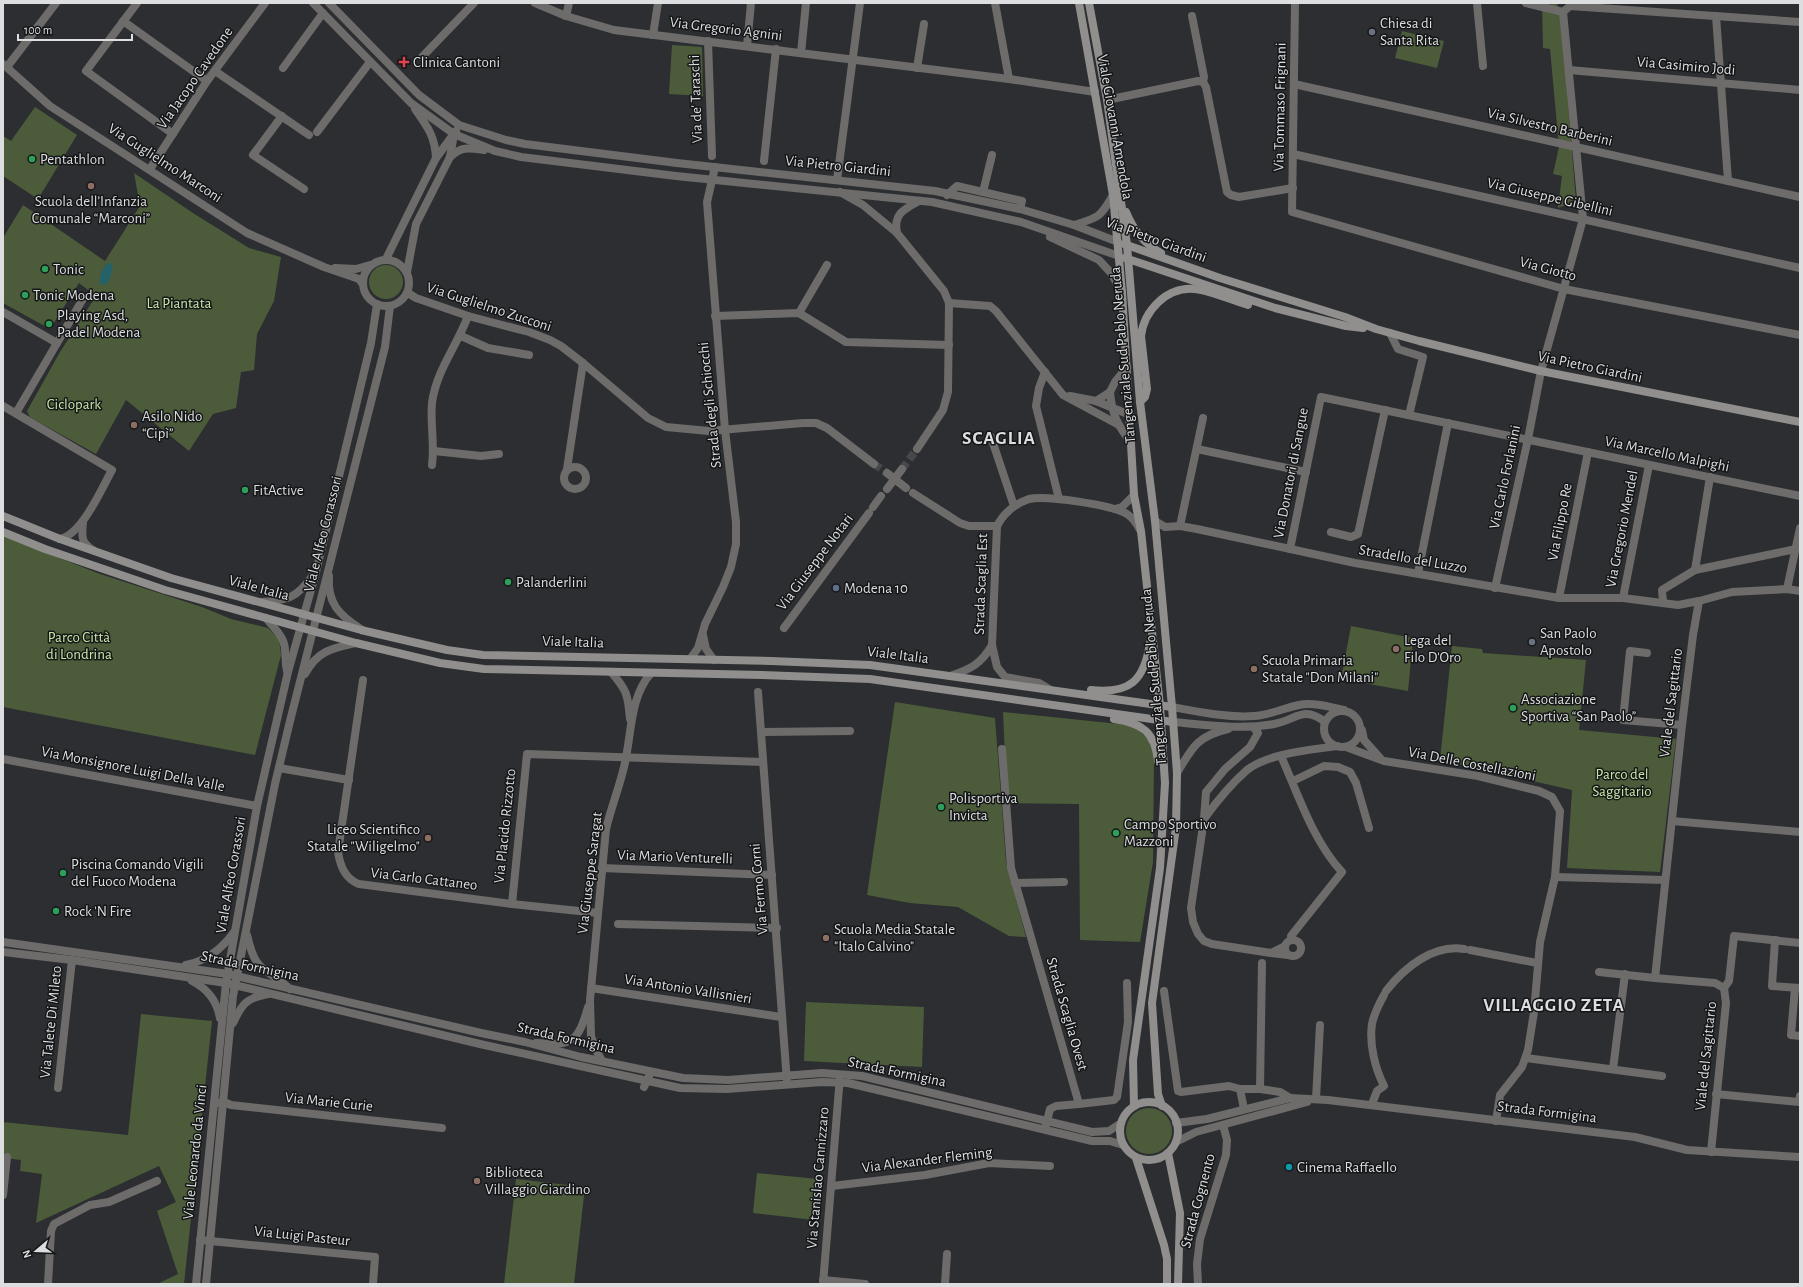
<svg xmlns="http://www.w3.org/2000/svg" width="1803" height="1287" font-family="'Alegreya Sans',sans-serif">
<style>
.green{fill:#4c5c3a}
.water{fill:#256169}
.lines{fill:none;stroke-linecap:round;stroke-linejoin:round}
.minor-tunnel{stroke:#46484b;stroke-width:8;stroke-dasharray:8 4;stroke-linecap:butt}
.minor{stroke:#6d6c6b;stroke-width:8}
.tertiary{stroke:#6d6c6b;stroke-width:8}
.secondary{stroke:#908f8d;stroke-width:8}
.worship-dot{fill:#6b7280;stroke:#151617;stroke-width:1.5}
.health-dot{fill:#e0444e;stroke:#151617;stroke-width:1.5}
.leisure-dot{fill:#2e9e5b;stroke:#151617;stroke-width:1.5}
.education-dot{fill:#8d6e63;stroke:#151617;stroke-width:1.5}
.service-dot{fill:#5c6f8a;stroke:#151617;stroke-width:1.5}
.culture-dot{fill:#0f9aa8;stroke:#151617;stroke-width:1.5}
.labels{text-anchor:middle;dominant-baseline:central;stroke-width:3;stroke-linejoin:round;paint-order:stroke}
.poi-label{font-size:15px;fill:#dcdedf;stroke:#151617;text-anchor:start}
.street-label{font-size:15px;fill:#dcdedf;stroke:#151617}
.park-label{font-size:15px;fill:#c7e8a7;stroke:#151617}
.district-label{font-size:19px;font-weight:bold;letter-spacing:1px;fill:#dcdedf;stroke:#151617}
</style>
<rect width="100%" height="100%" fill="#2c2e31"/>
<g class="green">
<polygon points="1542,3 1557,3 1561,18 1576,201 1558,208 1562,176 1553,174 1559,147 1550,49 1543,48"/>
<polygon points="1402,31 1444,41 1437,68 1395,58"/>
<polygon points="672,45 702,47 703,96 669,94"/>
<polygon points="35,107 77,135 38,199 3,176 3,136 11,141"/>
<polygon points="134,173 193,213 249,248 281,257 274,301 257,334 254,370 241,372 236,408 213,414 189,451 126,400 96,454 35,420 30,417 27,411 60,352 96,296 79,283 50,329 3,303 3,238 23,205 105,261 140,206"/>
<circle cx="386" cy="282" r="17"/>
<polygon points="3,536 100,574 202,607 231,619 268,628 279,639 281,655 255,755 3,707"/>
<polygon points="1351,626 1413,638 1408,691 1341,679"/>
<polygon points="1452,646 1482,649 1483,653 1586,660 1579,730 1676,739 1660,872 1567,868 1572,790 1440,760"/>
<polygon points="895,702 995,718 1006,862 1026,937 1009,936 958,907 910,903 867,895"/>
<polygon points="1003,712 1119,724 1129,726 1138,730 1148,739 1152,747 1154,755 1153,862 1140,942 1080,940 1079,804 1007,803"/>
<polygon points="806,1002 924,1007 922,1067 804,1061"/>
<polygon points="141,1014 212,1021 184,1284 157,1284 178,1274 157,1211 176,1202 159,1166 36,1223 42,1174 20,1171 21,1160 3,1158 3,1122 128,1135"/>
<circle cx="1149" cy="1131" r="23"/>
<polygon points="757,1173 818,1179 814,1220 753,1213"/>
<polygon points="516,1179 585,1187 574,1284 504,1284"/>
</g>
<path class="water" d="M 109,262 L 113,267 L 109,281 L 104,285 L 100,284 C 98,276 103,268 109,262 Z"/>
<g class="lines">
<g class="minor-tunnel">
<polyline points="874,464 887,473"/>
<polyline points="902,469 917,449"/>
</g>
<g class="minor">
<polyline points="137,3 86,71 173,134"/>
<polyline points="535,3 566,16 614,30 1009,79 1095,92"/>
<polyline points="995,3 1009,79"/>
<polyline points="1295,3 1292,212 1564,289 1800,335"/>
<polyline points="1477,3 1483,66"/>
<polyline points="1526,3 1563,12"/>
<polyline points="1563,12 1570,6 1800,22"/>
<polyline points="566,16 569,3"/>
<polyline points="1192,16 1204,77 1203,82"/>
<polyline points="1716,16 1728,181"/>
<polyline points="123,21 207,81"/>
<polyline points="653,35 658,3"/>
<polyline points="708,41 712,156"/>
<polyline points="747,46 751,3"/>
<polyline points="801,53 806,3"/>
<polyline points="422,57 474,3"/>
<polyline points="7,67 56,3"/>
<polyline points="283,68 323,13"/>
<polyline points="917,68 924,24"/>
<polyline points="1569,70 1800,90"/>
<polyline points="215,71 309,135"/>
<polyline points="1294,84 1800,197"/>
<polyline points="1107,100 1198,81 1203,82 1206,87 1227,192 1231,195 1239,197 1293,188"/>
<polyline points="282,116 253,155 304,189"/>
<polyline points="317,132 370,62"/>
<polyline points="1293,154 1800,268"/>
<polyline points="764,161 776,49"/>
<polyline points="150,169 207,81 265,3"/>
<polyline points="837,180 860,3"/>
<polyline points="840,192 863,205 897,233 944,291 949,303 948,392 943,410 917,449"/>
<polyline points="983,192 992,155"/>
<polyline points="947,195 957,186 1022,201 1020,209"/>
<path d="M 897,233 C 893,214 904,209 919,201"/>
<polyline points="408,293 416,298 468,316 529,332 550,340 561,346 583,363 648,418 666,427 709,431 803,423 816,423 827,428 874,464"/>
<polyline points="949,303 990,306 996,311 1063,395 1119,425"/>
<polyline points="3,312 57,343"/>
<polyline points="799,313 827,265"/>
<polyline points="715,316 799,313 846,342 949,345"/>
<polyline points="1390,333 1398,349 1423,357 1409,415"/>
<polyline points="461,336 488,348 529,355"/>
<polyline points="1045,372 1039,388 1036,406 1059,499"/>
<path d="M 1110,392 C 1112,414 1117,425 1131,442"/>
<polyline points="1070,396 1096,401 1130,415"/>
<polyline points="1096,401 1110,392 1115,382 1127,367"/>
<path d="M 3,406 L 112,470 C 101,490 82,534 60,539"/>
<polyline points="16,413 84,297"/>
<polyline points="991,437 1014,506"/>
<polyline points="1197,449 1306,472"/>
<polyline points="434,451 481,456 499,454"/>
<path d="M 432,465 C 435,444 430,424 432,403 C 436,371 457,346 468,316"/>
<circle cx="575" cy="478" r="11"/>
<polyline points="567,469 583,363"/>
<polyline points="887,473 906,488"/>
<polyline points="887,489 902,469"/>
<polyline points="913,493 960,523 969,526 997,526"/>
<polyline points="873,507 881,496"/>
<polyline points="1115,509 1122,507 1134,495"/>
<polyline points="1155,521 1165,527 1180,526 1197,529 1355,563 1559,598 1623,598 1678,605 1699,601 1732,592 1787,589 1800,591"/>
<path d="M 83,522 C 82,536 80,542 93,550"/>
<polyline points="1180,526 1203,418"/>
<polyline points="1331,532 1351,537 1358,534 1385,410"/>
<polyline points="1290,549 1321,397 1800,496"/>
<polyline points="1695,570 1710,477"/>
<polyline points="1418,573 1448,423"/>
<polyline points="1495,588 1528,439 1541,371 1583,219 1563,12"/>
<polyline points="1787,589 1800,528"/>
<polyline points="1559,598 1588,452"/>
<polyline points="1623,598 1649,465"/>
<polyline points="1699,601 1693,635 1682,725 1655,978 1715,983 1724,988 1726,1003 1711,1152"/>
<polyline points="1663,602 1662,590 1695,570 1796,549"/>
<polyline points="784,628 869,513"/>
<polyline points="703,635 706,649 714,660"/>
<polyline points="1647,653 1630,651 1623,720 1682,725"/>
<polyline points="690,659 698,648 705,624 723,587 731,567 736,544 736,522 725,430 707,202 715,167"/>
<path d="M 611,672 C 627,690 628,695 630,719"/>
<path d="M 950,676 C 971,669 981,664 992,645"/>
<path d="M 363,680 L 338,852 C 340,866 345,879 359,884 L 512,904 L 598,913"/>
<path d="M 1049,689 L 1039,683 L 1005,677 L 997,667 L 992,645 L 997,526 C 1004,513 1014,504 1029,499 C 1046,495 1112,505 1127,514 C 1133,518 1137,524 1140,530"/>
<polyline points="758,692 787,1082"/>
<path d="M 1172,707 C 1199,712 1228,718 1254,716 C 1270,715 1284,708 1299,705 C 1314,702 1330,707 1344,710"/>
<circle cx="1342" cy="729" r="18"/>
<path d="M 1173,722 C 1207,725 1241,730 1274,724 C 1296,720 1303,705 1325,722"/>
<polyline points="1253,727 1258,733 1250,747 1225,769 1206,792 1204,819 1191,908 1193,922 1198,934 1204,941 1212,944 1271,953"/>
<polyline points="1362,730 1364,740 1380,758"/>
<polyline points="761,732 850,731"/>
<polyline points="1346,747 1384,761 1478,776 1539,791 1552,797 1560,811 1555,877 1540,942 1534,1012 1528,1050 1522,1067 1500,1095 1496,1121"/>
<polyline points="1002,749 1011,868 1079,1104 1056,1106 1050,1109 1045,1129"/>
<path d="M 1281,756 C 1298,794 1313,841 1342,872 L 1291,936 L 1291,940"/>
<polyline points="3,759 257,806"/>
<polyline points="279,768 349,780"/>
<path d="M 1177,773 C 1192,748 1197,736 1228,729"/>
<polyline points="1293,781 1324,766 1338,767 1350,772 1356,783 1369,828"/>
<path d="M 1204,819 C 1217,801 1231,784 1247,770 C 1269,753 1311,750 1337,746"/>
<polyline points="1672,821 1800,832"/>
<polyline points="602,868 772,875"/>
<polyline points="1555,877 1665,880"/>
<polyline points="1015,883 1064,882"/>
<polyline points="512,904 527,754 763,762"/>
<polyline points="618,924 777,928"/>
<circle cx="1293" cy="948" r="8"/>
<polyline points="1775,940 1772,986 1800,988"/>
<polyline points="1285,946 1271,953 1288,955"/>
<polyline points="1470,950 1537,963"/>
<polyline points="1599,972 1655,978"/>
<polyline points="591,988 781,1017"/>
<polyline points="1724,988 1729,981 1734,936 1800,943"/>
<polyline points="1795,988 1791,1035 1800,1036"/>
<polyline points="1164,991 1178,1091 1181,1092 1229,1086 1240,1089 1260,1089 1280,1092 1290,1098"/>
<path d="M 1386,991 C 1404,968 1433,944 1464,949"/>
<path d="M 536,1043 C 573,1046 578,1042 588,1007"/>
<polyline points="1526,1058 1662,1076"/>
<path d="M 602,1061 L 596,1050 L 591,1036 L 590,1000 L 606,829 C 611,808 619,788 624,767 C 632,735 629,698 651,673"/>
<polyline points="1613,1069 1625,974"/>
<polyline points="644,1087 651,1072"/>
<polyline points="58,1088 72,960"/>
<polyline points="1240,1089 1244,1109"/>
<polyline points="1260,1089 1262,963"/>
<polyline points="1716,1094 1799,1102 1800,1096"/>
<polyline points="1316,1099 1320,1025"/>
<polyline points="217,1103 224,1102 231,1105 442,1128"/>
<polyline points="1079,1104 1114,1100 1117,1097 1128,1022 1127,983"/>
<path d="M 1372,1104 L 1377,1091 L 1384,1086 C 1375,1068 1369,1044 1372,1024 C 1374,1014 1379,1004 1384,995"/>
<polyline points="832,1186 925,1175 989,1163 1050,1166"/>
<polyline points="3,1195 7,1157"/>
<polyline points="200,1240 375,1257 373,1284"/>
<polyline points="823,1280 865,1284"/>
<polyline points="48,1284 51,1231 54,1224 90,1205 109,1202 157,1181"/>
<polyline points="823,1284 840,1076"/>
<polyline points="945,1284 947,1254"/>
</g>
<g class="tertiary">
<polyline points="313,3 411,103 454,134 495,151 521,157 676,176 932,202 1021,222 1119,256"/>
<polyline points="329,3 419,95 459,125 506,140 525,144 677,163 935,191 1020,209 1074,225 1118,242"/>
<polyline points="3,64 50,106 247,233 324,267 359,279 362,283"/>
<path d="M 415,109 C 427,126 435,136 436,158"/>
<path d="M 450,157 C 462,146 469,148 484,150"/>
<path d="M 1074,225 C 1098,218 1101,217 1113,195"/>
<polyline points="1050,237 1099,260 1111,273 1122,292"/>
<polyline points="386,259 436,158 456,131"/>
<circle cx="386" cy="283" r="23"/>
<polyline points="335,268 356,269 370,265"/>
<polyline points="407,272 416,224 450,157 454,134"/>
<path d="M 329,576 C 327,603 339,615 361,629"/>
<path d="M 261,602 C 287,601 297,598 313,575"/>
<path d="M 266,618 C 273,627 285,637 285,650 C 286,658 285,663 287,671"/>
<path d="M 305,674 C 317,651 332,648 356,643"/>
<path d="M 247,935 C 256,974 264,966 290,989"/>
<polyline points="3,942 228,974 481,1033 525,1042 581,1057 683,1078 728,1080 822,1073 862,1076 1092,1132 1109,1131 1121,1123"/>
<polyline points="3,952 72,960 226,983 480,1044 680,1088 727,1089 822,1082 848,1083 1092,1141 1110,1141 1123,1145"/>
<path d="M 186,965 C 206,961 222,949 234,932"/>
<path d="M 192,981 C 208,989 217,1001 220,1018"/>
<path d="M 233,1023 C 242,1004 246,998 268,994"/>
<polyline points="1176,1123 1207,1119 1290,1098 1328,1100 1635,1137 1687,1150 1800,1157"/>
<polyline points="1176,1142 1196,1132 1307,1102"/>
<polyline points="196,1284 226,983 257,806 288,672 316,572 371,343 377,304"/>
<polyline points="206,1284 233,996 275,784 290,721 385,347 390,306"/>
<polyline points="1198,1284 1197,1264 1200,1239 1226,1155 1227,1140 1223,1125"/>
</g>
<g class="secondary">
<polyline points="1079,3 1113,195 1122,292 1134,495 1141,531 1160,706 1165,783 1160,868 1133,1060 1134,1106"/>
<polyline points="1089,3 1107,100 1127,245 1140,402 1155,521 1172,707 1177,773 1176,827 1152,1003 1158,1094 1162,1106"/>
<path d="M 1126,212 C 1133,229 1144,244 1161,253"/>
<polyline points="1124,244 1220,278 1345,317 1376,329 1419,341 1541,371 1800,422"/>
<polyline points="1125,258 1275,308 1346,326 1363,328"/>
<path d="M 1140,402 L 1145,397 L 1147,389 L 1141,336 C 1144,311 1166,287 1194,289 C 1205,289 1235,301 1248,305"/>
<polyline points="3,516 60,539 171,578 361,630 447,650 483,655 771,661 870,665 1172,707"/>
<polyline points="3,532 45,549 165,590 356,643 440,663 484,669 762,675 870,679 1173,722"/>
<path d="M 1091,690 C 1130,694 1144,681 1150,643"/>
<path d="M 1114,719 C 1142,723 1155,732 1158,761"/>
<circle cx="1149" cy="1131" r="29"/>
<polyline points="1168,1153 1180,1213 1178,1284"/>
<polyline points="1136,1158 1164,1245 1167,1259 1167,1284"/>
</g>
</g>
<g class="worship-dot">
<circle cx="1372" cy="32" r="4"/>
<circle cx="1532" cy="642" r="4"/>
</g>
<path class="health-dot" d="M402 56h4v4h4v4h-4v4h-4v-4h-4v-4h4z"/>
<g class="leisure-dot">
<circle cx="32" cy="159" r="4"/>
<circle cx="45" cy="269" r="4"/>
<circle cx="25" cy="295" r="4"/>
<circle cx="49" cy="324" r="4"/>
<circle cx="245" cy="490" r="4"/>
<circle cx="508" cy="582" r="4"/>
<circle cx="1513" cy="708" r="4"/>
<circle cx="941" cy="807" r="4"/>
<circle cx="1116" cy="833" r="4"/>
<circle cx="63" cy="873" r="4"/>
<circle cx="56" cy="911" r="4"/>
</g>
<g class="education-dot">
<circle cx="91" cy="186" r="4"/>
<circle cx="134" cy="425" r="4"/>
<circle cx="1396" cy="649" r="4"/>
<circle cx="1254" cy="669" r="4"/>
<circle cx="428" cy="838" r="4"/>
<circle cx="826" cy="938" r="4"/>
<circle cx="477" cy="1181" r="4"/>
</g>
<circle class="service-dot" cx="836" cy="588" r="4"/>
<circle class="culture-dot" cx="1289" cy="1167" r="4"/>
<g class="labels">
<g class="poi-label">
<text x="1380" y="23">Chiesa di<tspan x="1380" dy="17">Santa Rita</tspan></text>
<text x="413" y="62">Clinica Cantoni</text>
<text x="40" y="159">Pentathlon</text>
<text x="91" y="201" text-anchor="middle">Scuola dell’Infanzia<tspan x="91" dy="17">Comunale “Marconi”</tspan></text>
<text x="53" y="269">Tonic</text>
<text x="33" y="295">Tonic Modena</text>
<text x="57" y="315">Playing Asd,<tspan x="57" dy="17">Padel Modena</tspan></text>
<text x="142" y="416">Asilo Nido<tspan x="142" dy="17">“Cipì”</tspan></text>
<text x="253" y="490">FitActive</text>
<text x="516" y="582">Palanderlini</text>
<text x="844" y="588">Modena 10</text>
<text x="1540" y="633">San Paolo<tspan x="1540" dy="17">Apostolo</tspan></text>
<text x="1404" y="640">Lega del<tspan x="1404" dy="17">Filo D'Oro</tspan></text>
<text x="1262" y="660">Scuola Primaria<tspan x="1262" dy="17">Statale "Don Milani"</tspan></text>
<text x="1521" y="699">Associazione<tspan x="1521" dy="17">Sportiva “San Paolo”</tspan></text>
<text x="949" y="798">Polisportiva<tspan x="949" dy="17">Invicta</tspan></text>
<text x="1124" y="824">Campo Sportivo<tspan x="1124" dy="17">Mazzoni</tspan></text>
<text x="420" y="829" text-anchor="end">Liceo Scientifico<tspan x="420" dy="17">Statale "Wiligelmo"</tspan></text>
<text x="71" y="864">Piscina Comando Vigili<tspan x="71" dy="17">del Fuoco Modena</tspan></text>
<text x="64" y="911">Rock 'N Fire</text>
<text x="834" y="929">Scuola Media Statale<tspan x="834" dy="17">"Italo Calvino"</tspan></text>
<text x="1297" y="1167">Cinema Raffaello</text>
<text x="485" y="1172">Biblioteca<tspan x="485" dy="17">Villaggio Giardino</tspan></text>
</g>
<g class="street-label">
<text transform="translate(726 29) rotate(7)">Via Gregorio Agnini</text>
<text transform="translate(1686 66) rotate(5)">Via Casimiro Jodi</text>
<text transform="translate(195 78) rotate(-55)">Via Jacopo Cavedone</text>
<text transform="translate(696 99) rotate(-92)">Via de' Taraschi</text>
<text transform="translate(1280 107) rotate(-89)">Via Tommaso Frignani</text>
<text transform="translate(1115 127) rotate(80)">Viale Giovanni Amendola</text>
<text transform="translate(1550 127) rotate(13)">Via Silvestro Barberini</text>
<text transform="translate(165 163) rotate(33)">Via Guglielmo Marconi</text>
<text transform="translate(838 166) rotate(6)">Via Pietro Giardini</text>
<text transform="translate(1550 197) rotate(13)">Via Giuseppe Gibellini</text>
<text transform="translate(1156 240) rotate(20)">Via Pietro Giardini</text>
<text transform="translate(1548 269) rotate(15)">Via Giotto</text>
<text transform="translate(489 307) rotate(18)">Via Guglielmo Zucconi</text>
<text transform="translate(1123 355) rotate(-95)">Tangenziale Sud Pablo Neruda</text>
<text transform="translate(1590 367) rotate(12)">Via Pietro Giardini</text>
<text transform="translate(710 405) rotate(-96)">Strada degli Schiocchi</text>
<text transform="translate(1667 454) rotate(12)">Via Marcello Malpighi</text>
<text transform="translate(1291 473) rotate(-79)">Via Donatori di Sangue</text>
<text transform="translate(1505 477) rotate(-78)">Via Carlo Forlanini</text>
<text transform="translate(1560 522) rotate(-79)">Via Filippo Re</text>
<text transform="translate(1622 529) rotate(-79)">Via Gregorio Mendel</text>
<text transform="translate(323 534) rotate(-76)">Viale Alfeo Corassori</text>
<text transform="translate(1413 559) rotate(10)">Stradello del Luzzo</text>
<text transform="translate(815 562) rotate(-53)">Via Giuseppe Notari</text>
<text transform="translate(981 584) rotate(-88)">Strada Scaglia Est</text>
<text transform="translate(259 588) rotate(15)">Viale Italia</text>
<text transform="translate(573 642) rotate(2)">Viale Italia</text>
<text transform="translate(898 655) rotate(7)">Viale Italia</text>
<text transform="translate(1154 677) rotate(-95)">Tangenziale Sud Pablo Neruda</text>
<text transform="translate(1671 703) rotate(-83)">Viale del Sagittario</text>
<text transform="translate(1472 764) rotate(11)">Via Delle Costellazioni</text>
<text transform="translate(133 769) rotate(11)">Via Monsignore Luigi Della Valle</text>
<text transform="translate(505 826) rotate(-84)">Via Placido Rizzotto</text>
<text transform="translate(675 857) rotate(2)">Via Mario Venturelli</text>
<text transform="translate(590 873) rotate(-83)">Via Giuseppe Saragat</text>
<text transform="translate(231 875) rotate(-80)">Viale Alfeo Corassori</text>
<text transform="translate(424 879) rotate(7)">Via Carlo Cattaneo</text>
<text transform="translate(759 889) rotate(-95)">Via Fermo Corni</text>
<text transform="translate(250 966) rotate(12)">Strada Formigina</text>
<text transform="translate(688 989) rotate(9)">Via Antonio Vallisnieri</text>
<text transform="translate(1067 1014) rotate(74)">Strada Scaglia Ovest</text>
<text transform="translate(51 1022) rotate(-84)">Via Talete Di Mileto</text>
<text transform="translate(566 1038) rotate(13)">Strada Formigina</text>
<text transform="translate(1706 1056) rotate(-84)">Viale del Sagittario</text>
<text transform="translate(897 1072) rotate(12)">Strada Formigina</text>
<text transform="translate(329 1102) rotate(6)">Via Marie Curie</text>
<text transform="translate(1547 1112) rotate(7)">Strada Formigina</text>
<text transform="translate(195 1152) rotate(-84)">Viale Leonardo da Vinci</text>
<text transform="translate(927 1160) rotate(-7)">Via Alexander Fleming</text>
<text transform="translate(818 1178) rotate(-85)">Via Stanislao Cannizzaro</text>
<text transform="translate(1198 1201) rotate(-75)">Strada Cognento</text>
<text transform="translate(302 1236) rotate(6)">Via Luigi Pasteur</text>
</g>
<g class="park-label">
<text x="179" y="303">La Piantata</text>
<text x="74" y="404">Ciclopark</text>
<text x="79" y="637">Parco Città<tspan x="79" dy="17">di Londrina</tspan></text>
<text x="1622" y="774">Parco del<tspan x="1622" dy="17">Saggitario</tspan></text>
</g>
<g class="district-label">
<text x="999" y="438">SCAGLIA</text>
<text x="1554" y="1005">VILLAGGIO ZETA</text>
</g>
</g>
<rect width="1803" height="1287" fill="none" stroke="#dcdedf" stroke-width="8"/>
<g transform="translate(36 1251) rotate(251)" stroke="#151617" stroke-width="3" paint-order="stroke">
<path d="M0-3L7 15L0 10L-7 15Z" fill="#dcdedf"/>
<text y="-6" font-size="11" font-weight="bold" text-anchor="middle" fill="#dcdedf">N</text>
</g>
<path d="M18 34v6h114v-6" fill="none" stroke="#dcdedf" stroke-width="2"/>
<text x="24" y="34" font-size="12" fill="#dcdedf" stroke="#151617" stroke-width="3" paint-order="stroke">100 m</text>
</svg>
